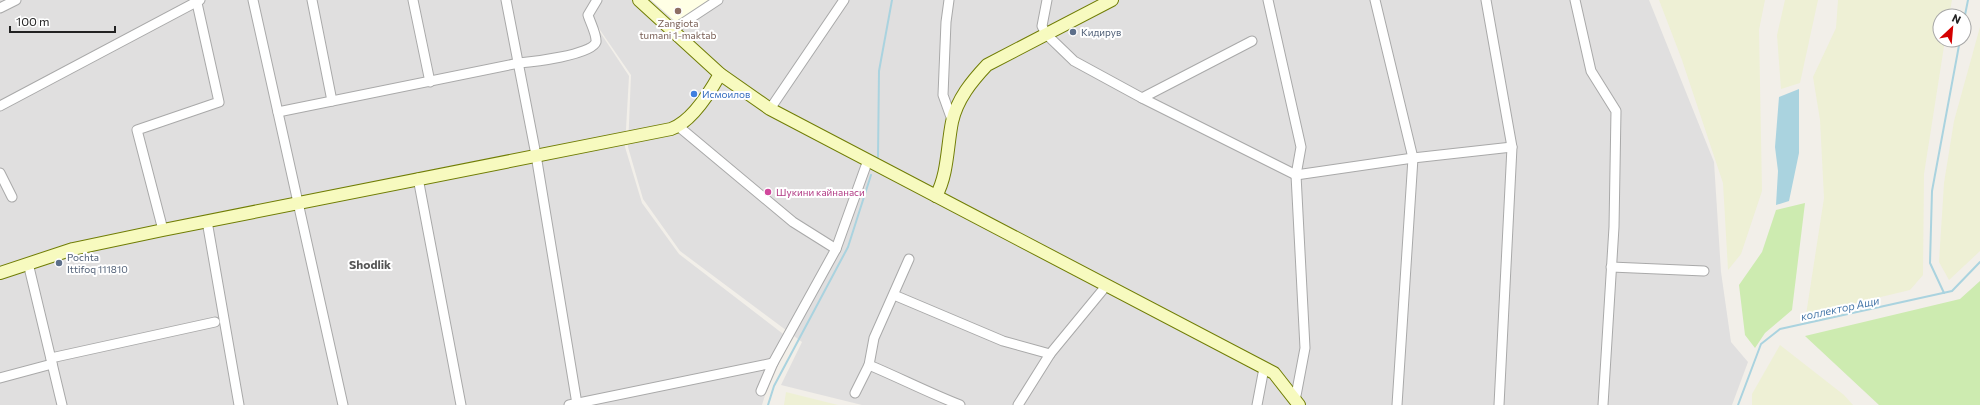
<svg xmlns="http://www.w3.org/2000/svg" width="1980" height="405" font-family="Commissioner,sans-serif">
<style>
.residential{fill:#e0dfdf}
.education{fill:#ffffe5}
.farmland{fill:#eef0d5}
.grass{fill:#cdebb0}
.water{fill:#aad3df}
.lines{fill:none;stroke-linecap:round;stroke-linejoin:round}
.stream{stroke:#aad3df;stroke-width:2}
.street-casing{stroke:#a9a9a9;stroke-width:11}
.secondary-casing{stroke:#707d05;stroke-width:14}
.street{stroke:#fff;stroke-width:9}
.secondary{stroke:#f7fabf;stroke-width:12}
.education-dot{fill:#8d6e63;stroke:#fff;stroke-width:1.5}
.service-dot{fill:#5c6f8a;stroke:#fff;stroke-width:1.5}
.shop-dot{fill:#3f7fe0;stroke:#fff;stroke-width:1.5}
.hotel-dot{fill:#d1479c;stroke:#fff;stroke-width:1.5}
.labels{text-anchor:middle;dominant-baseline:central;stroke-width:4;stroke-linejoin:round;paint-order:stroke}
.education-label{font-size:10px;fill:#785e54;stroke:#fff}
.service-label{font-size:10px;fill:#4e5e75;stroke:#fff;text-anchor:start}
.shop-label{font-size:10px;fill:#366cbe;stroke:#fff;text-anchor:start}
.hotel-label{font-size:10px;fill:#b23c85;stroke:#fff;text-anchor:start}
.water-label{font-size:11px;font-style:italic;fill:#4a7aab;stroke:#fff}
.quarter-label{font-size:12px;font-weight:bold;fill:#555;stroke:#fff}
</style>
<rect width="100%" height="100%" fill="#f2efe9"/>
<g class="residential">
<polygon points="0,0 596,0 588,14 629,76 625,147 642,203 679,254 791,340 769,382 762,405 0,405"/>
<polygon points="598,0 1649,0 1714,162 1721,272 1731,342 1748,362 1732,405 862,405 781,385 802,342 680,251 643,199 628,147 631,75 589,14"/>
</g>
<polygon class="education" points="651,0 710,0 676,22"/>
<g class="farmland">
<polygon points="1659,0 1765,0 1759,30 1762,191 1741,254 1728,270 1723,183 1682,60"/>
<polygon points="1785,0 1818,0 1800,83 1781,89 1777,35"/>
<polygon points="1838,0 1952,0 1949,16 1940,16 1940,40 1945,40 1924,174 1923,275 1910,290 1806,315 1824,198 1820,120 1813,77 1836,28"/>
<polygon points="1980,27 1980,251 1949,280 1939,262 1944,183 1954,121"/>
<polygon points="1780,345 1844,395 1853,405 1752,405 1752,394"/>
<polygon points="786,392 838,405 784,405"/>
</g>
<g class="grass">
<polygon points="1805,203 1792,310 1765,333 1755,348 1745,335 1739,285 1762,252 1776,210"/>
<polygon points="1980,281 1980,405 1879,405 1805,336 1960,299"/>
</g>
<polygon class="water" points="1799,89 1799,153 1789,201 1776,205 1778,171 1775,147 1779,97"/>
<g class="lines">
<g class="stream">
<polyline points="1964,20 1968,0"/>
<polyline points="878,157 879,71 892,0"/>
<polyline points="1944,293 1930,263 1932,191 1960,40"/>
<polyline points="768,405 774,386 848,247 871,175"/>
<polyline points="1738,405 1761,344 1780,329 1952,291 1980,262"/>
</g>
<g class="street-casing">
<g id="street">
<polyline points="253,0 343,405"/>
<polyline points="312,0 332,101"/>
<polyline points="413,0 430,82"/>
<polyline points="506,0 536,155 577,404"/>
<polyline points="949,0 946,22 943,95 952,120"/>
<polyline points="1047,0 1042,26 1046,34 1074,61 1142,98 1296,175 1413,158 1512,147"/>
<polyline points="1268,0 1301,147 1296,175 1305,348 1295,401"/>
<polyline points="1375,0 1413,158 1397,405"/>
<polyline points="1486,0 1512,147 1499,405"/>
<polyline points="1575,0 1591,71 1616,111 1614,227 1603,405"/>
<polyline points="0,8 16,0"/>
<polyline points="671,31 718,0"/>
<polyline points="1142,98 1252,41"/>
<polyline points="0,106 200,0"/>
<polyline points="770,109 844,0"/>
<path d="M 278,112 L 519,63 C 532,62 592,55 596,42 C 597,35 590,22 588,15 L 597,0"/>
<polyline points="678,126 793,222 836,249"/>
<polyline points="0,173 12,197"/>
<polyline points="418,178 461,405"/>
<polyline points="207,221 239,405"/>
<polyline points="163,230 137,130 219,102 197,3"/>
<polyline points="28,263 62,405"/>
<polyline points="1611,267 1704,271"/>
<polyline points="894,295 1003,341 1050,354"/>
<polyline points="51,358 215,322"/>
<path d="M 869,365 C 900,378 929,393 960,405"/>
<polyline points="0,378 52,364"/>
<polyline points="761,391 773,363 836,249 868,160"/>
<polyline points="855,393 869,365 874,338 909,259"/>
<polyline points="569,405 773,363"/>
<polyline points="1018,405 1050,354 1106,286"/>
<polyline points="1257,405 1264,368"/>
</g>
</g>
<g class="secondary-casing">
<g id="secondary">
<polyline points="639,0 720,74 770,109 1274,373 1299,405"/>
<path d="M 936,196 C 948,174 947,147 952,122 C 957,99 972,81 987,65 L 1112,0"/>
<path d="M 0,273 L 73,249 L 163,230 L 671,129 C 691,122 710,92 720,74"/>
</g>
</g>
<use href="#street" class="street"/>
<use href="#secondary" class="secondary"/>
</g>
<circle class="education-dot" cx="678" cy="11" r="4"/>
<g class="service-dot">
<circle cx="1073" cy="32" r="4"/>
<circle cx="59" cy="263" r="4"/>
</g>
<circle class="shop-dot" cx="694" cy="94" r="4"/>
<circle class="hotel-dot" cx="768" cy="192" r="4"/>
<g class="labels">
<g class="education-label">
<text x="678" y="23">Zangiota<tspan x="678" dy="12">tumani 1-maktab</tspan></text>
</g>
<g class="service-label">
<text x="1081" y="32">Кидирув</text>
<text x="67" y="257">Pochta<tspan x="67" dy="12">Ittifoq 111810</tspan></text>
</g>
<g class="shop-label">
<text x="702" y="94">Исмоилов</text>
</g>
<g class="hotel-label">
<text x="776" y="192">Шукини кайнанаси</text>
</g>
<g class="water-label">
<text transform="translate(1840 308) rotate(-12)">коллектор Ащи</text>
</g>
<g class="quarter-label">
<text x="370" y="264">Shodlik</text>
</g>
</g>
<g transform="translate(1952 28) rotate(26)"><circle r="19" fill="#ffffff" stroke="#a7a7a7"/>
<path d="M0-3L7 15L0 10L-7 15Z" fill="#d40000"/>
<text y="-6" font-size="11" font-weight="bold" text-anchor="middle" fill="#222222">N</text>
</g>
<path d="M10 26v6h105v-6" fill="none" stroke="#222222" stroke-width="2"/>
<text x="16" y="26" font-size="12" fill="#222222" stroke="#ffffff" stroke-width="3" paint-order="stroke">100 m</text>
</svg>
